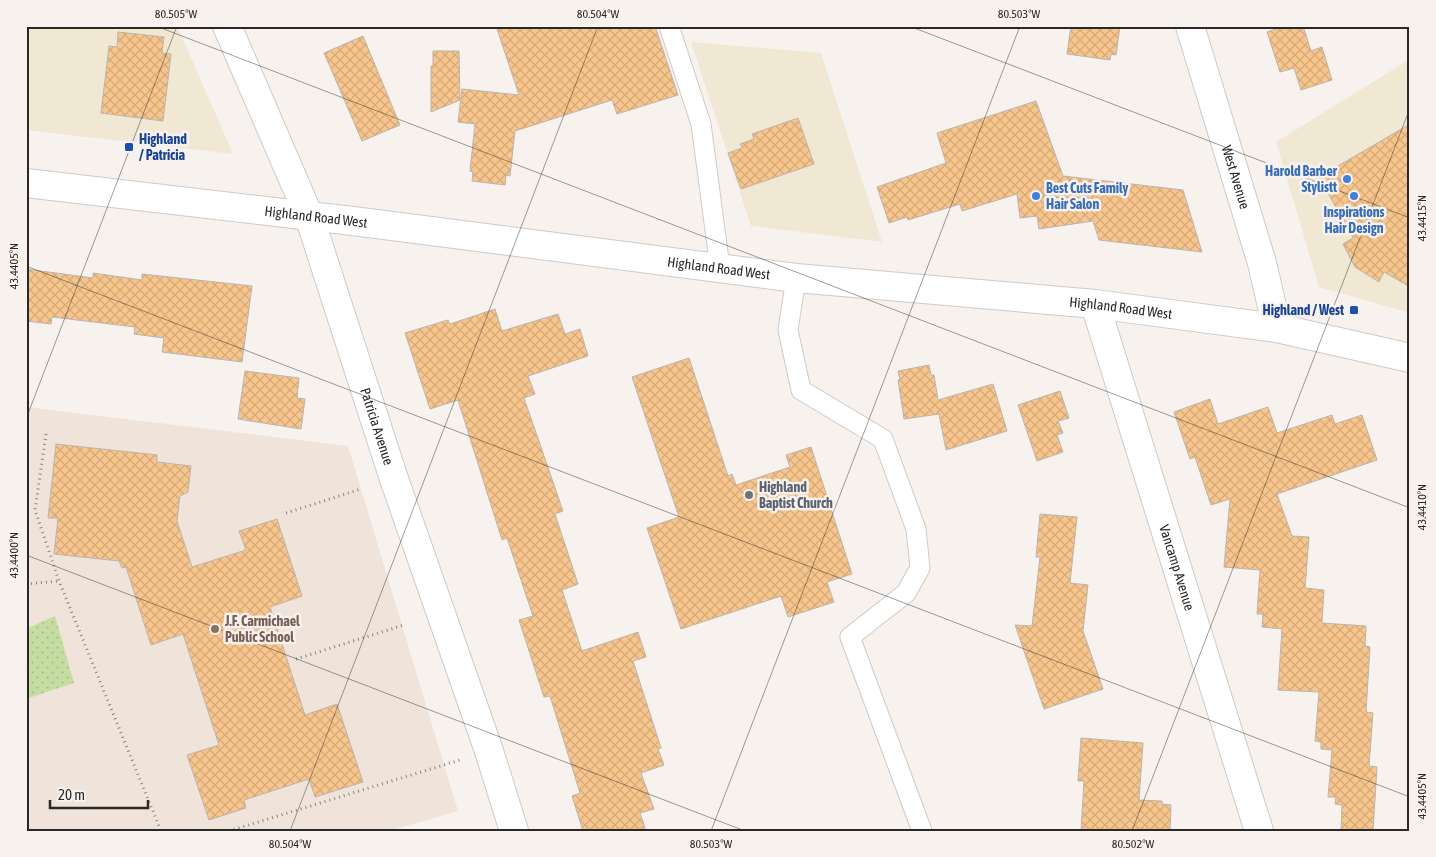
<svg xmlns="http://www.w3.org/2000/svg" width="1436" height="857" font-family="'Asap Condensed',sans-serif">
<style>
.commercial{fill:#f1e8d3}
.built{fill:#f0e3da}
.park{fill:url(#park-dots)}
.building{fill:url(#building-cross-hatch);stroke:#b9b5b0}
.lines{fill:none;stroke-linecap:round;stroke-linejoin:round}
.lane-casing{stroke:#d0cac6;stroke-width:21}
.street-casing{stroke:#d0cac6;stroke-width:30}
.secondary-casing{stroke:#d0cac6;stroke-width:30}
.path{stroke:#898583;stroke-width:3;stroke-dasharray:1 4;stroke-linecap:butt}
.lane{stroke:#fff;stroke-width:19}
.street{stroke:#fff;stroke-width:28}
.secondary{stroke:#fff;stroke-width:28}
.ticks{fill:none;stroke:#2b2827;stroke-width:1;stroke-opacity:0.45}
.transit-dot{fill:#1a4fb4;stroke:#f7f2ee;stroke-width:2}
.shop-dot{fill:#3f7fe0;stroke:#f7f2ee;stroke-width:2}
.worship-dot{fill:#6b7280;stroke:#f7f2ee;stroke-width:2}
.education-dot{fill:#8d6e63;stroke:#f7f2ee;stroke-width:2}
.labels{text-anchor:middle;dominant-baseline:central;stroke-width:5;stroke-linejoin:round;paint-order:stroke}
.transit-label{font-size:14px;font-weight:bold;fill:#164399;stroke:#f7f2ee;text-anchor:start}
.shop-label{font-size:14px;font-weight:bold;fill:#366cbe;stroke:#f7f2ee;text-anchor:end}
.street-label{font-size:14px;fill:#2b2827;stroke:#f7f2ee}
.worship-label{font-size:14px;font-weight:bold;fill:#5b616d;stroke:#f7f2ee;text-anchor:start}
.education-label{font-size:14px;font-weight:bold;fill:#785e54;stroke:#f7f2ee;text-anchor:start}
.neatline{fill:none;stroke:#2b2827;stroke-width:2}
.ticks-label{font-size:12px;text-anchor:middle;fill:#2b2827}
</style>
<defs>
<pattern id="park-dots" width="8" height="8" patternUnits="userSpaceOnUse" patternTransform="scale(1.25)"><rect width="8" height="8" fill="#c6dda1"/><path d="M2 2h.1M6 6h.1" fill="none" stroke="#aabe8b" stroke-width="1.8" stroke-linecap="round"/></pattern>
<pattern id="building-cross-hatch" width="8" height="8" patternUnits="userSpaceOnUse" patternTransform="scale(1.25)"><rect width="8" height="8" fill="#f8c68c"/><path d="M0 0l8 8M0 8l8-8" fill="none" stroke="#d5aa79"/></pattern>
</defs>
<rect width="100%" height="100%" fill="#f7f2ee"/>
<g class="commercial">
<polygon points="26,26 177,26 233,154 26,130"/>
<polygon points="691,42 821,53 882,242 751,226"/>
<polygon points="1410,59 1410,313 1319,287 1276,142"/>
</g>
<polygon class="built" points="26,407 348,446 458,811 389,831 26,831"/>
<polygon class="park" points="55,616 74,683 26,699 26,629"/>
<g class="building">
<polygon points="496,26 655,26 678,95 617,114 612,100 515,131 510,176 506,175 505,185 472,181 473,172 470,171 475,124 458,122 462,89 519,95"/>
<polygon points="1071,26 1120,26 1116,55 1111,54 1110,60 1067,54"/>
<polygon points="1285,26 1303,26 1311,51 1322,47 1332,80 1301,90 1294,68 1280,72 1267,32"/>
<polygon points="118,32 164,37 162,53 171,54 163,121 101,113 109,46 117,47"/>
<polygon points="363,36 400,125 362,141 324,53"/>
<polygon points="433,51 459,51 460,100 431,112 431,66 433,66"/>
<polygon points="1036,101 1063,176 1183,190 1202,252 1099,240 1093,221 1039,229 1037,216 1020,218 1017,194 962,211 960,204 908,220 907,217 889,223 877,187 946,163 937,133"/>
<polygon points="798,118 814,164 741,189 728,153 742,148 740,144 754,139 752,134"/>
<polygon points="1410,124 1410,287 1384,272 1379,282 1355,267 1343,244 1353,238 1319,177"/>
<polygon points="26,269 93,278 93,273 142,280 142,274 252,286 242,362 162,352 164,338 134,334 135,327 52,317 51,324 26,321"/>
<polygon points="495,309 502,331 558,314 565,334 580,329 588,356 528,376 535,394 524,398 563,511 555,514 578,584 562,590 582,651 638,632 646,657 633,661 661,748 658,749 664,765 641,773 654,809 640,813 646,831 583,831 572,796 580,793 550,696 544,697 519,620 533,616 507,538 502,540 458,400 430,409 405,333 448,320 450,324"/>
<polygon points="689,358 728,476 732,474 736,485 790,467 786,455 811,447 852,574 827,582 834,602 788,617 781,596 681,629 647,528 679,517 632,377"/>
<polygon points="929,365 931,375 934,375 938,400 993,384 1007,431 946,450 939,414 904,419 898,380 900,380 898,371"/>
<polygon points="245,371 299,378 297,398 305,399 301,429 238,419"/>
<polygon points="1060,391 1069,418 1058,421 1063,433 1057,435 1063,452 1037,461 1018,405"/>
<polygon points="1210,399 1218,424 1268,407 1277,433 1332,415 1335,424 1362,415 1377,460 1277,494 1292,536 1309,537 1305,588 1324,590 1322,623 1366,626 1365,646 1370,647 1366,712 1373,713 1369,766 1377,767 1373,831 1341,831 1342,805 1335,804 1336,797 1328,797 1332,750 1321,749 1321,742 1315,741 1319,692 1278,690 1282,629 1262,627 1263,614 1257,614 1260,570 1224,567 1230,499 1211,505 1195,457 1190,459 1174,412"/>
<polygon points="56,444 157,455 157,462 191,466 188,492 180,496 177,521 192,567 246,550 239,531 277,519 302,596 270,607 305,715 337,704 363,782 315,797 309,779 244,800 246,808 209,820 187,755 219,745 183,634 151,645 126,567 122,568 119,561 54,554 58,518 48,518"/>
<polygon points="1040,514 1077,517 1070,583 1088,585 1083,631 1103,689 1044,709 1015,625 1032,626 1040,557 1036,557"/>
<polygon points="1081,738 1143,743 1139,800 1162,801 1162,804 1171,805 1170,831 1081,831 1084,781 1078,781"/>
</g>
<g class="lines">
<g class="lane-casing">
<g id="lane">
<polyline points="669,26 701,124 720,268"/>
<polyline points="796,278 788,330 801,390 883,439 916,529 920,568 906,593 850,637 922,831"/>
</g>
</g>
<g class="street-casing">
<g id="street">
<path id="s1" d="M 227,26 L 309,216 L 393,476 L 489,751 L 514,831"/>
<path id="s2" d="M 1190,26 L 1262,263 L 1277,328"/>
<path id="s3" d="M 1095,304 L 1259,831"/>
</g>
</g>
<g class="secondary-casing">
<g id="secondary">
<path id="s4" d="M 26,183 L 353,221 L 796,278 L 1095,304 L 1277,328 L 1410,358"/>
</g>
</g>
<g class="path">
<polyline points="46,434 35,510 59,581 161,831"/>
<polyline points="286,513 361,489"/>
<polyline points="26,584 59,581"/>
<polyline points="296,659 404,625"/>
<polyline points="229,831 460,760"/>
</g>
<use href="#lane" class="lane"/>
<use href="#street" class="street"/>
<use href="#secondary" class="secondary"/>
</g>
<path class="ticks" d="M 156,26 L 1410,508M 909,26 L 1410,218M 26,266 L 1410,797M 26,419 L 177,26M 26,555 L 745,831M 290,831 L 598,26M 711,831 L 1020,26M 1132,831 L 1410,108"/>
<g class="transit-dot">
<rect x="124" y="142" width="10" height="10" rx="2.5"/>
<rect x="1349" y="305" width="10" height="10" rx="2.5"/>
</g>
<g class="shop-dot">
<circle cx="1347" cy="179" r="5"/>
<circle cx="1036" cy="196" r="5"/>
<circle cx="1354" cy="196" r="5"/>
</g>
<circle class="worship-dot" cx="749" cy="495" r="5"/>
<circle class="education-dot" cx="215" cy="629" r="5"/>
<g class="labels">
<g class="transit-label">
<text x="139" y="139">Highland<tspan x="139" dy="16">/ Patricia</tspan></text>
<text x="1344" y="310" text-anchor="end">Highland / West</text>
</g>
<g class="shop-label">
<text x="1337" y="171">Harold Barber<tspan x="1337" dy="16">Stylistt</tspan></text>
<text x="1046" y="188" text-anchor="start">Best Cuts Family<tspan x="1046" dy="16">Hair Salon</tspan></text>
<text x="1354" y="212" text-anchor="middle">Inspirations<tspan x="1354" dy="16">Hair Design</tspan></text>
</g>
<g class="street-label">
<text stroke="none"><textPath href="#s2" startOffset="158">West Avenue</textPath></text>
<text stroke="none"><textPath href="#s4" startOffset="292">Highland Road West</textPath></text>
<text stroke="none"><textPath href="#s4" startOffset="698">Highland Road West</textPath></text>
<text stroke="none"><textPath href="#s4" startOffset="1102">Highland Road West</textPath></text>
<text stroke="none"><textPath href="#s1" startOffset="428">Patricia Avenue</textPath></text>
<text stroke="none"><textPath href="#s3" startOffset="276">Vancamp Avenue</textPath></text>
</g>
<g class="worship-label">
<text x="759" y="487">Highland<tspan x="759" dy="16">Baptist Church</tspan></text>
</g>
<g class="education-label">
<text x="225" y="621">J.F. Carmichael<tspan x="225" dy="16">Public School</tspan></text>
</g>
</g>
<rect width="1436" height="857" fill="none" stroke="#f7f2ee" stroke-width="55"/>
<path d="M50 800v8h98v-8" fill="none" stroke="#2b2827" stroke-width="2.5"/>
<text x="58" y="800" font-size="15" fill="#2b2827" stroke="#f7f2ee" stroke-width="4" paint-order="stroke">20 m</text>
<rect x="28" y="28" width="1380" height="802" class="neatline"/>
<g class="ticks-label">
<text x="176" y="18">80.505°W</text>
<text x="598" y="18">80.504°W</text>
<text x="1019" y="18">80.503°W</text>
<text transform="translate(1422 218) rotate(-90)" y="4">43.4415°N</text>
<text transform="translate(14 266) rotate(-90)" y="4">43.4405°N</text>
<text transform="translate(1422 507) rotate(-90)" y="4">43.4410°N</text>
<text transform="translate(14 555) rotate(-90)" y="4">43.4400°N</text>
<text transform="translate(1422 796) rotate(-90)" y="4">43.4405°N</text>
<text x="290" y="848">80.504°W</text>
<text x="711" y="848">80.503°W</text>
<text x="1133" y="848">80.502°W</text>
</g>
</svg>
